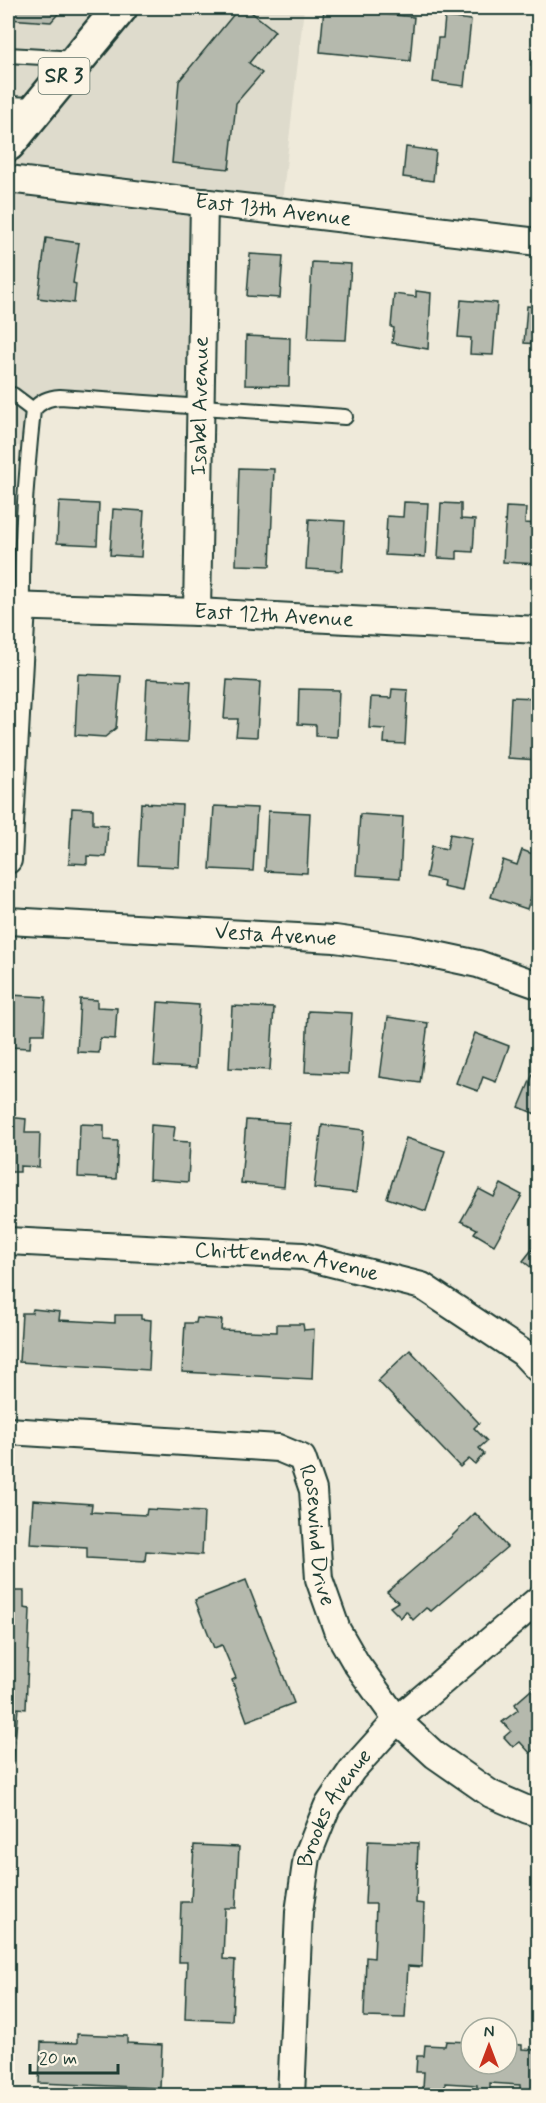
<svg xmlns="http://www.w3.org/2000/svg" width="546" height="2103" font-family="Mynerve,sans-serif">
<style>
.built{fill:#dedbcc}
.building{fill:#b5b9ad;stroke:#1f3d34;stroke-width:1.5}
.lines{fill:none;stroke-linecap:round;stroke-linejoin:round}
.service-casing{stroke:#1f3d34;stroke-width:18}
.minor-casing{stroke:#1f3d34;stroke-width:30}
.primary-casing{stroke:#1f3d34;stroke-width:38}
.service{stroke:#fcf5e5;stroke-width:14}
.minor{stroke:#fcf5e5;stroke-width:26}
.primary{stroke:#fcf5e5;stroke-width:33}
.labels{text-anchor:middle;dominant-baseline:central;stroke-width:6;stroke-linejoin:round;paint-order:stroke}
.shield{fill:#fcf5e5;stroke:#617469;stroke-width:1.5}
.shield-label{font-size:21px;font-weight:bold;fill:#1f3d34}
.street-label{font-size:22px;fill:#1f3d34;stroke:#fcf5e5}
</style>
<rect width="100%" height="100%" fill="#efeada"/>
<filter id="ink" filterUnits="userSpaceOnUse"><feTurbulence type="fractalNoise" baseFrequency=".0167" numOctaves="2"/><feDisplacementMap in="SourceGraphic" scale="12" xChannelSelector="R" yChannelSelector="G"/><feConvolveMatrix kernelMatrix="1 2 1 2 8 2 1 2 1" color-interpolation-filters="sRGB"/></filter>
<g filter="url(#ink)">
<polygon class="built" points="8,8 304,8 281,211 205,205 191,411 30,400 25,447 8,445"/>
<g class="building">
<polygon points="8,8 63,8 51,22 8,19"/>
<polygon points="239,8 246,8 275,31 249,63 262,73 236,103 229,169 172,163 179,81"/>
<polygon points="324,8 414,17 410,61 320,52"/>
<polygon points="538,14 538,67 531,65"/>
<polygon points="445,17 471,20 464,86 433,82 438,38 443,38"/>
<polygon points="406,147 436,151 433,181 403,177"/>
<polygon points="46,238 79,243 73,283 76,284 74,303 38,298"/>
<polygon points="250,254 283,256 280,298 247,296"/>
<polygon points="312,262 351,264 346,340 308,339"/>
<polygon points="416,291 431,293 428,349 392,343 394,328 391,327 394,294 416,297"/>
<polygon points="461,300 497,303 493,355 470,354 471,338 458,337"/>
<polygon points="527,306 538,307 538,361 537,361 538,344 524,343"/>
<polygon points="246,336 290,338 289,386 245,385"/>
<polygon points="239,468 274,469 270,566 236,565"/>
<polygon points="59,502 99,504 97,545 57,543"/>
<polygon points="404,502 428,503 425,557 385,555 387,516 403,517"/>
<polygon points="441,503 461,504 461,519 475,520 473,552 457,551 457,559 438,558"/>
<polygon points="506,507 526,508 525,523 538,524 538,564 503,562"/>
<polygon points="113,509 144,511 141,557 110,555"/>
<polygon points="309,519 345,521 342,571 306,569"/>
<polygon points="78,674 121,676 116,728 105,737 75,735"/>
<polygon points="147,679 191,681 188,742 144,740"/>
<polygon points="227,680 260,682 257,737 236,736 238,719 224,719"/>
<polygon points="299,689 339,690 337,737 316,736 316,725 298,724"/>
<polygon points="392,689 408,690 405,744 384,743 385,729 369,728 371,697 391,698"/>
<polygon points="511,697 538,698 538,760 508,758"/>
<polygon points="141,803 182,805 179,867 138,865"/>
<polygon points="214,806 257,808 253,871 210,869"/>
<polygon points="72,808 93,809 93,824 108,825 106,857 87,856 87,864 69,863"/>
<polygon points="268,811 310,813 307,873 265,871"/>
<polygon points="360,814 403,817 400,878 356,875"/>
<polygon points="450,834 472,838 462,891 443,887 444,881 426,877 432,846 447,849"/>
<polygon points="522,850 538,856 538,875 527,909 491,897 503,860 517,865"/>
<polygon points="10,995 46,997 44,1034 31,1034 30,1048 8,1047"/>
<polygon points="80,999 97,1000 97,1007 117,1008 115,1039 100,1038 99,1053 77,1052"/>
<polygon points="158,1002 199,1005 196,1068 154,1066"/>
<polygon points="232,1006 274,1008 270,1070 229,1068"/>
<polygon points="308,1011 352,1013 348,1074 305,1072"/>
<polygon points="388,1017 428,1023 420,1083 380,1077"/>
<polygon points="475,1033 509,1046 496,1082 483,1077 478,1091 456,1083"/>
<polygon points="538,1062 538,1115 519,1107"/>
<polygon points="8,1117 26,1119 25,1133 40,1133 39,1167 20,1166 20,1172 8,1172"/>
<polygon points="246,1120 289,1123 284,1187 241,1183"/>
<polygon points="80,1124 104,1125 104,1140 118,1141 116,1179 78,1177"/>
<polygon points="151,1125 175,1127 173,1141 190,1142 188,1182 149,1179"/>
<polygon points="322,1125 364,1130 356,1193 314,1188"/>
<polygon points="406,1138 445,1151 426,1211 387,1198"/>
<polygon points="501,1184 522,1195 494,1245 474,1233 477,1229 461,1221 479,1189 494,1197"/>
<polygon points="538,1242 538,1273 523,1261"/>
<polygon points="33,1309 60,1312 59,1320 115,1323 115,1315 141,1315 141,1319 151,1320 149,1370 19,1362 22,1313 32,1313"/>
<polygon points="197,1318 222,1320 221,1330 277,1332 277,1324 303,1324 304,1330 314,1329 312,1379 182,1372 185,1323 196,1323"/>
<polygon points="410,1350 479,1423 474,1428 487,1441 479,1448 484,1454 475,1464 469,1459 460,1467 378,1381"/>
<polygon points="33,1500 92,1504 91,1512 146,1515 147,1509 204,1512 202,1555 146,1551 145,1561 87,1558 87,1547 30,1544"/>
<polygon points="475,1513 507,1547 431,1611 426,1608 413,1620 406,1611 401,1618 390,1607 398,1602 387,1592 450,1538"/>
<polygon points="246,1580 294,1703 247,1721 232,1680 236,1678 222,1645 214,1648 195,1600"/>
<polygon points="8,1591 24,1591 24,1608 30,1609 26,1709 18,1708 13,1764 8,1764"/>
<polygon points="538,1684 538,1746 530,1753 520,1742 513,1747 504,1737 511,1731 502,1722 518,1710 515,1704"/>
<polygon points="368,1841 418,1843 416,1903 424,1904 422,1967 408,1966 405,2018 364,2017 366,1957 374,1958 376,1904 365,1904"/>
<polygon points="194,1845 239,1847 236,1908 225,1908 223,1959 235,1960 232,2021 185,2019 187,1962 179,1962 181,1902 191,1902"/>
<polygon points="8,1921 14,1921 10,1982 8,1981"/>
<polygon points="77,2034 127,2036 127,2043 162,2045 160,2088 39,2083 41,2042 77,2043"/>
<polygon points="446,2041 471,2042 471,2064 507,2064 507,2044 522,2045 522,2049 538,2050 538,2092 520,2091 520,2085 490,2083 490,2092 477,2091 477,2085 445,2083 445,2089 423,2088 424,2072 416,2072 417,2056 424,2056 425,2045 445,2046"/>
</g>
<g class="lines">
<g class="service-casing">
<g id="service">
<polyline points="8,55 76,59"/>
<polyline points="8,395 13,395 33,410"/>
<path d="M 22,607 C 21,540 26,475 33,410 C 41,401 48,398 60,397 L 345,417"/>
</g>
</g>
<g class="minor-casing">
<g id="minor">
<polyline points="8,110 35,111"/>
<path id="s1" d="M 8,179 L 538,242"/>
<path id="s2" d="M 8,606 L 197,612 L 538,630"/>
<path id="s3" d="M 197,612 L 204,202"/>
<polyline points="8,860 22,607"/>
<path id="s4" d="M 8,921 L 335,939 L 408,949 L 478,964 L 538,985"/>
<path id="s5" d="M 8,1241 L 303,1256 L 422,1286 L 523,1353 L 538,1369"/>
<path id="s6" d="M 8,1431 L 278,1448 L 302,1458 L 313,1490 L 319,1579 L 337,1630 L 356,1663 L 397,1720 L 435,1755 L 491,1794 L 528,1810 L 538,1813"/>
<path id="s7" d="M 291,2096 L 299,1912 L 307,1857 L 327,1807 L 352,1770 L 397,1720 L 538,1600"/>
</g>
</g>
<g class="primary-casing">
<polyline id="primary" points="8,144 120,8"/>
</g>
<use href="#service" class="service"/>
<use href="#minor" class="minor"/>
<use href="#primary" class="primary"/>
</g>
</g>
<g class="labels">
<rect class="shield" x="38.5" y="58" width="51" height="36" rx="4.5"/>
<g class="shield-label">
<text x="64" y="76">SR 3</text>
</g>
<g class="street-label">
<text stroke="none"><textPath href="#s1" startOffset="267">East 13th Avenue</textPath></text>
<text stroke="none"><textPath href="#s3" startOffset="206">Isabel Avenue</textPath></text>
<text stroke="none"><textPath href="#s2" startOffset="266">East 12th Avenue</textPath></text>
<text stroke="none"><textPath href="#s4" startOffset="268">Vesta Avenue</textPath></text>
<text stroke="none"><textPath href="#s5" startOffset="280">Chittenden Avenue</textPath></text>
<text stroke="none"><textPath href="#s6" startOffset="376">Rosewind Drive</textPath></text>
<text stroke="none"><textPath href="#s7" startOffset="296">Brooks Avenue</textPath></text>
</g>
</g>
<rect width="546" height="2103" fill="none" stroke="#fcf5e5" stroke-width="30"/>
<rect x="15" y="15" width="516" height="2073" fill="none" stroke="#1f3d34" stroke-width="2" filter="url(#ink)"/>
<g transform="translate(489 2046)"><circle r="28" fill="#fcf5e5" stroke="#a4ab9e" stroke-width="1.5"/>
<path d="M0-4.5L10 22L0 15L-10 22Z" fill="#c8321e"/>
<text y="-9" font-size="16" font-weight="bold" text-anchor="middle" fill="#1f3d34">N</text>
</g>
<path d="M30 2064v9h88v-9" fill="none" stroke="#1f3d34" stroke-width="3"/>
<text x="39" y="2064" font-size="18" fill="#1f3d34" stroke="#fcf5e5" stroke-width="4.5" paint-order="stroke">20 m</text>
</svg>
